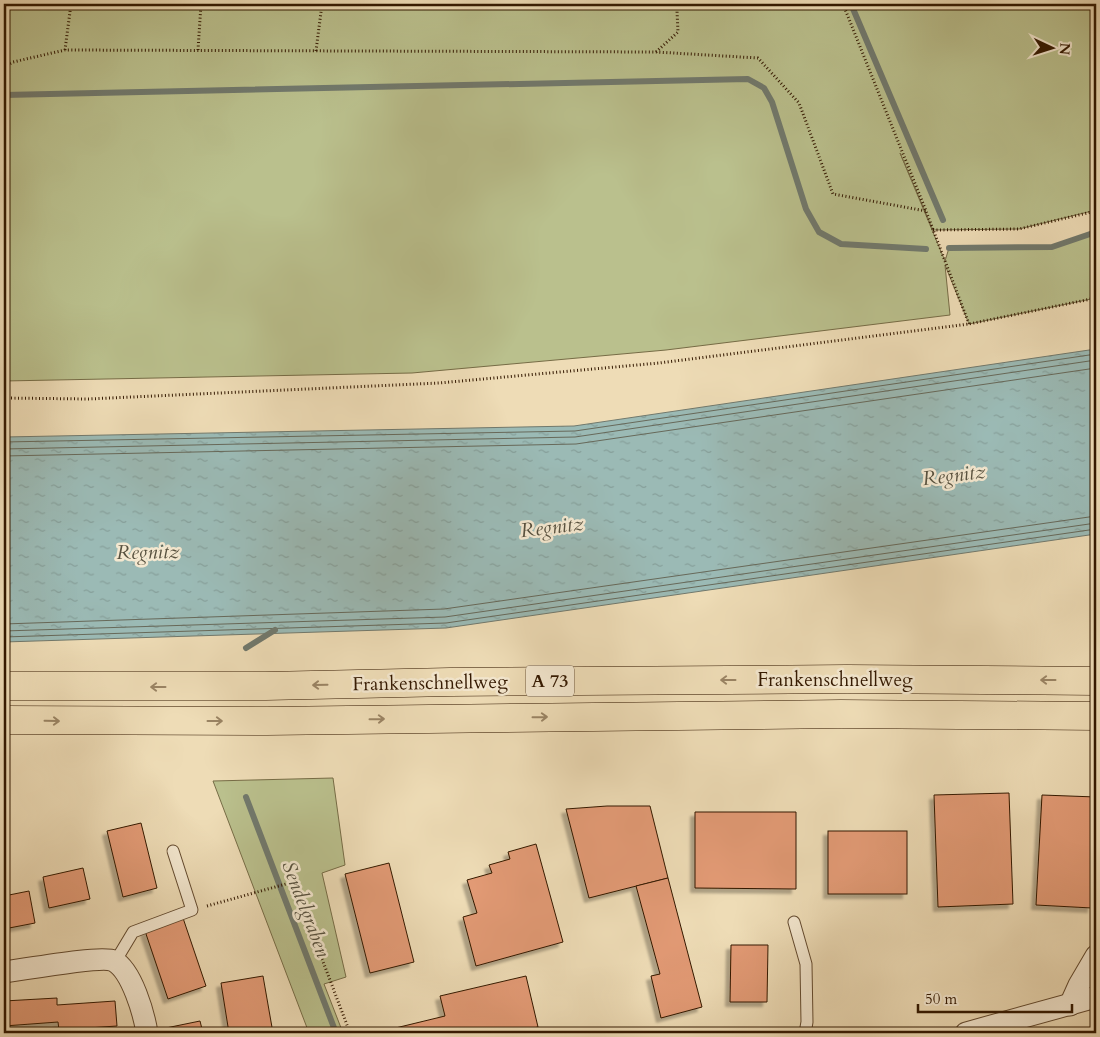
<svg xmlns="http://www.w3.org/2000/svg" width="1100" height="1037" font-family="Cardo,serif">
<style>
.grass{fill:#bac08d;stroke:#766c46}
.water{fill:url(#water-ripples);stroke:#71796d}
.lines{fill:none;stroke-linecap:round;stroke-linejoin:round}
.shore{stroke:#67695a;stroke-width:1}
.stream{stroke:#71796d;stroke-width:6}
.building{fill:#e29a74;stroke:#331800;filter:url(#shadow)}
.lane-casing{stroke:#62492e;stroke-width:13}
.street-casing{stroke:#62492e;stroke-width:23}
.highway-casing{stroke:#331800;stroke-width:29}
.path{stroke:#331800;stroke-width:3;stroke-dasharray:1 2.5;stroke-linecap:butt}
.lane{stroke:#f4e8d0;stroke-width:11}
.street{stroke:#f4e8d0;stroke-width:21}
.highway{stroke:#eedcb6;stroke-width:28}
.oneway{stroke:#9a8464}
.labels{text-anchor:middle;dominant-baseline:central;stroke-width:5;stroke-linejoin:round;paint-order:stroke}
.shield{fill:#f4e8d0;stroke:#6d563e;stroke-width:1}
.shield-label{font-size:18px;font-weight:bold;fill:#331800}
.street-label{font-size:19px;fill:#331800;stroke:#f4e8d0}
.water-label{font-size:20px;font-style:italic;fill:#57513f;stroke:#f4e8d0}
</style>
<defs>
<pattern id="water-ripples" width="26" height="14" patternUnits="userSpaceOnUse" patternTransform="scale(1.25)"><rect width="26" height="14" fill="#9bbab5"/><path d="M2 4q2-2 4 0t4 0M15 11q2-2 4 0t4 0" fill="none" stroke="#869f9a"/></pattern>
<filter id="shadow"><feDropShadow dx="-4.5" dy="4.5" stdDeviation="1" flood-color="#0004"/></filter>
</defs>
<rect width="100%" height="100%" fill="#eedcb6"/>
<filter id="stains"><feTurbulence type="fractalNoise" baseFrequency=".004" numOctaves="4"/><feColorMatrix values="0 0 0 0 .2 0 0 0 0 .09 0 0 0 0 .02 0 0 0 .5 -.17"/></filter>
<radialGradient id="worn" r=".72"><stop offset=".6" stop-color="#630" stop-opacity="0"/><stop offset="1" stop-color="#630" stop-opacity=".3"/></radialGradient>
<g class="grass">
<polygon points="4,4 1096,4 1096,210 1019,229 933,230 900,153 945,261 949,248 1052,247 1096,232 1096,298 969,324 945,265 950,315 666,350 412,373 4,381"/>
<polygon points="333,778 345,865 322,873 346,977 324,984 343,1033 309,1033 213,781"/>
</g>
<polygon class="water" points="1096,349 1096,534 446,628 4,642 4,437 574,426"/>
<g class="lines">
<g class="shore">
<polyline points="4,442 575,431 1096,354"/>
<polyline points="4,449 575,437 1096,360"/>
<polyline points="4,456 576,444 1096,368"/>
<polyline points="4,624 444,609 1096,516"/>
<polyline points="4,631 445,617 1096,523"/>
<polyline points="4,637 446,623 1096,529"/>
</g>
<g class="stream">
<polyline points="851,4 943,220"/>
<polyline points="4,95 748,79 764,88 772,102 806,209 819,232 841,244 926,249"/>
<polyline points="949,248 1052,247 1096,232"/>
<polyline points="246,648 275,630"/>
<polyline points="246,797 336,1033"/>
</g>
</g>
<g class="building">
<polygon points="1009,793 1013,904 938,907 934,795"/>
<polygon points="1042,795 1096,797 1092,908 1036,905"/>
<polygon points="607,806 650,806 668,878 589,898 566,809"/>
<polygon points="695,812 796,812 796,889 695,888"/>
<polygon points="141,823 157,888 123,897 107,831"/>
<rect x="828" y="831" width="79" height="63"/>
<polygon points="536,844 563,942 476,966 463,917 477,913 467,880 492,873 489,865 510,859 508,852"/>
<polygon points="389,863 414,962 370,973 345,874"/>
<polygon points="83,868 90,899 49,908 43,877"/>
<polygon points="668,878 702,1007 661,1018 651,976 660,974 636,886"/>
<polygon points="29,891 35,923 4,929 4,896"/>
<polygon points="183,918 206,986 168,999 145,931"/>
<polygon points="731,945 768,945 767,1002 730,1002"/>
<polygon points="263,976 273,1033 229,1033 221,983"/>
<polygon points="526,976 538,1027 510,1033 379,1033 379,1032 445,1016 440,996"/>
<polygon points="57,998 57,1005 115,1001 117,1026 59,1030 58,1022 4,1026 4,1001"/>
<polygon points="200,1021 203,1033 162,1033 161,1029"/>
<polygon points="1096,1025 1096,1033 1076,1033"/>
</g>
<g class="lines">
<g class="lane-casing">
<g id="lane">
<polyline points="794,922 806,964 807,1022 805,1033"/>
<polyline points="115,962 133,932 192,910 173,851"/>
</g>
</g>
<g class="street-casing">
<g id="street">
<path d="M 4,972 C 22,970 102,955 114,961 C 132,971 144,1014 147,1033"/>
<polyline points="1070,1005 1079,985 1096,956"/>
<polyline points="966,1033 1096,997"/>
</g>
</g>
<g class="highway-casing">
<g id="highway">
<polyline points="4,686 266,686 450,682 847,679 1096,681"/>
<polyline points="4,720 267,721 841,714 1096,716"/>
</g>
</g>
<g class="path">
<polyline points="843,4 926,211 969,324"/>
<polyline points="65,50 71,4"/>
<polyline points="198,50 201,4"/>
<polyline points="316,51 322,4"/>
<polyline points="656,52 678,32 677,11 679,4"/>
<polyline points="4,67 13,62 65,50 656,52 758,58 799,103 833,194 926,211"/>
<polyline points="933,230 1019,229 1096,211"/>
<polyline points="4,398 88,399 439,383 659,363 969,324 1096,298"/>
<polyline points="207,906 293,882 350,1033"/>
</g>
<use href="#lane" class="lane"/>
<use href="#street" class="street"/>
<use href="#highway" class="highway"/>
</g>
<defs><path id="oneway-shaft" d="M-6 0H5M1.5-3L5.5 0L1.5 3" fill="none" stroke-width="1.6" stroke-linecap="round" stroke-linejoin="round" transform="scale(1.25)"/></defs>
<g class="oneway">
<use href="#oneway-shaft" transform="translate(728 680) rotate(180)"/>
<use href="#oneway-shaft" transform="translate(1048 680) rotate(-180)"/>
<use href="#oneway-shaft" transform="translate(320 685) rotate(179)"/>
<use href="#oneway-shaft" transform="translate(158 687) rotate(180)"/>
<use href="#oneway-shaft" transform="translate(540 717) rotate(-1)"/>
<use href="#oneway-shaft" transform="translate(377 719) rotate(-1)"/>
<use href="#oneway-shaft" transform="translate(52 721) rotate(1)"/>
<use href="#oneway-shaft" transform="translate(215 721)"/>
</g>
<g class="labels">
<rect class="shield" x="526" y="665.5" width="48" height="31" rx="4"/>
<g class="shield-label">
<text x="550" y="681">A 73</text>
</g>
<g class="street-label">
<text x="835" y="680">Frankenschnellweg</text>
<text transform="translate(430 683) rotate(-1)">Frankenschnellweg</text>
</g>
<g class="water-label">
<text transform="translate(954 475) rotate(-7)">Regnitz</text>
<text transform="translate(552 527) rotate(-7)">Regnitz</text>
<text transform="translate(148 552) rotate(-1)">Regnitz</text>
<text transform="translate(306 909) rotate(69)">Sendelgraben</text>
</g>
</g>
<rect width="1100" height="1037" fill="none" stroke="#eedcb6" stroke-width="20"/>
<rect x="5" y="5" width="1090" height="1027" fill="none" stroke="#331800" stroke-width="2.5"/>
<rect x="10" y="10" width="1080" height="1017" fill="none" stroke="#331800"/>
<g transform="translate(1052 48) rotate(94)" stroke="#f4e8d0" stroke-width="4" paint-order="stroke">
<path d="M0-4L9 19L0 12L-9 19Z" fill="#331800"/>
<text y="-8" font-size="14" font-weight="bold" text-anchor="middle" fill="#331800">N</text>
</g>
<path d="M918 1004v8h154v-8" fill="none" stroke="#331800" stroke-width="2.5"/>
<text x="925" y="1004" font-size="15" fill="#331800" stroke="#f4e8d0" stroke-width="4" paint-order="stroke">50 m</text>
<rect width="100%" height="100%" filter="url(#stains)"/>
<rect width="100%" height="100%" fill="url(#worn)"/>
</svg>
